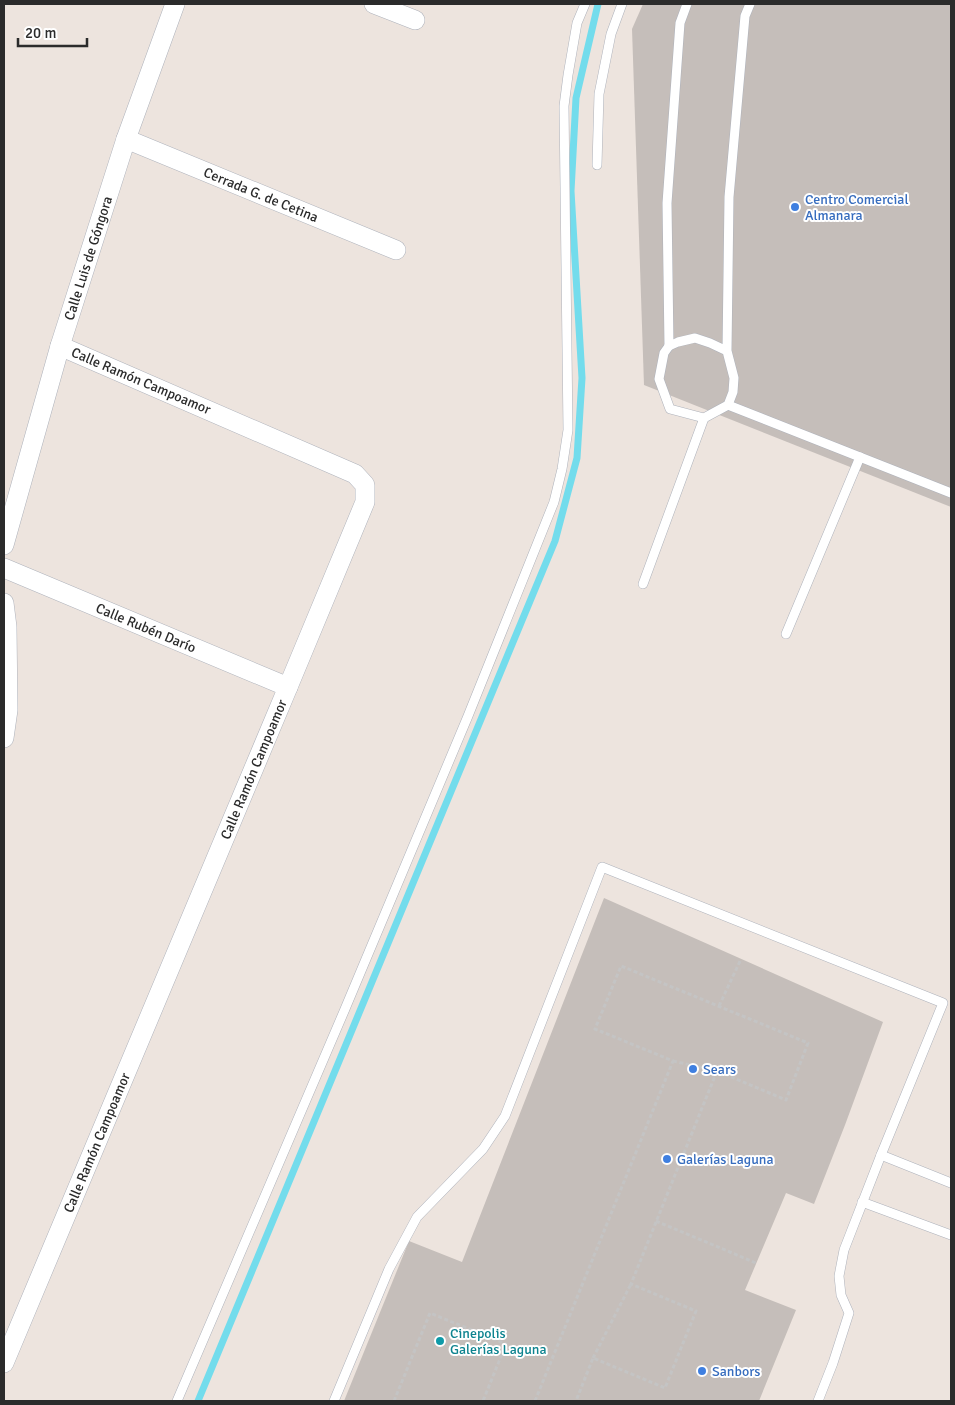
<svg xmlns="http://www.w3.org/2000/svg" width="955" height="1405" font-family="Signika,sans-serif">
<style>
.lines{fill:none;stroke-linecap:round;stroke-linejoin:round}
.stream{stroke:#73dcec;stroke-width:7}
.building{fill:#c5beba}
.lane-casing{stroke:#aeb2bb;stroke-width:10}
.street-casing{stroke:#aeb2bb;stroke-width:20}
.path{stroke:#c4c4c4;stroke-width:3;stroke-dasharray:4 2.5;stroke-linecap:butt}
.lane{stroke:#fff;stroke-width:9}
.street{stroke:#fff;stroke-width:19}
.shop-dot{fill:#3f7fe0;stroke:#fff;stroke-width:2}
.culture-dot{fill:#0f9aa8;stroke:#fff;stroke-width:2}
.labels{text-anchor:middle;dominant-baseline:central;stroke-width:4;stroke-linejoin:round;paint-order:stroke}
.street-label{font-size:14px;fill:#2b2b2b;stroke:#fff}
.shop-label{font-size:14px;fill:#366cbe;stroke:#fff;text-anchor:start}
.culture-label{font-size:14px;fill:#0d838f;stroke:#fff;text-anchor:start}
</style>
<rect width="100%" height="100%" fill="#ede4de"/>
<g class="lines">
<polyline class="stream" points="198,1401 555,541 577,458 582,378 571,191 576,98 598,4"/>
</g>
<g class="building">
<polygon points="643,4 951,4 951,507 644,385 632,29"/>
<polygon points="604,898 883,1022 845,1125 814,1204 786,1193 745,1290 796,1310 759,1401 344,1401 409,1241 462,1262"/>
</g>
<g class="lines">
<g class="lane-casing">
<g id="lane">
<polyline points="597,165 599,94 611,34 622,4"/>
<polyline points="669,346 667,203 680,23 687,4"/>
<polyline points="727,351 710,343 695,338 678,342 669,346 664,353 659,379 670,409 704,418 728,405 733,392 734,378 727,351 729,197 745,16 750,4"/>
<polyline points="728,405 951,493"/>
<polyline points="643,584 704,418"/>
<polyline points="786,634 860,457"/>
<polyline points="881,1155 951,1183"/>
<polyline points="862,1202 951,1235"/>
<polyline points="177,1401 345,1009 468,716 554,502 562,469 568,430 564,106 568,75 577,23 585,4"/>
<polyline points="334,1401 389,1269 417,1217 483,1149 505,1116 602,867 943,1003 881,1155 844,1250 839,1276 841,1295 849,1313 833,1363 818,1401"/>
</g>
</g>
<g class="street-casing">
<g id="street">
<polyline points="374,4 415,20"/>
<path id="s1" d="M 126,139 L 396,250"/>
<path id="s2" d="M 4,545 L 60,346 L 126,139 L 175,4"/>
<path id="s3" d="M 4,568 L 288,687"/>
<polyline points="4,603 7,627 8,710 4,738"/>
<path id="s4" d="M 4,1363 L 288,687 L 365,502 L 365,485 L 355,474 L 60,346"/>
</g>
</g>
<g class="path">
<polyline points="719,1006 741,959"/>
<polyline points="673,1061 717,1071"/>
<polyline points="656,1221 756,1263"/>
<polyline points="593,1358 631,1284"/>
<polyline points="394,1401 430,1313 506,1344 483,1401"/>
<polyline points="535,1401 673,1061 595,1029 621,966 808,1043 786,1100 717,1071 631,1284 696,1311 665,1388 593,1358 576,1401"/>
</g>
<use href="#lane" class="lane"/>
<use href="#street" class="street"/>
</g>
<g class="shop-dot">
<circle cx="795" cy="207" r="5"/>
<circle cx="693" cy="1069" r="5"/>
<circle cx="667" cy="1159" r="5"/>
<circle cx="702" cy="1371" r="5"/>
</g>
<circle class="culture-dot" cx="440" cy="1341" r="5"/>
<g class="labels">
<g class="street-label">
<text stroke="none"><textPath href="#s1" startOffset="146">Cerrada G. de Cetina</textPath></text>
<text stroke="none"><textPath href="#s2" startOffset="299">Calle Luis de Góngora</textPath></text>
<text transform="translate(141 381) rotate(23)">Calle Ramón Campoamor</text>
<text stroke="none"><textPath href="#s3" startOffset="154">Calle Rubén Darío</textPath></text>
<text stroke="none"><textPath href="#s4" startOffset="644">Calle Ramón Campoamor</textPath></text>
<text stroke="none"><textPath href="#s4" startOffset="239">Calle Ramón Campoamor</textPath></text>
</g>
<g class="shop-label">
<text x="805" y="199">Centro Comercial<tspan x="805" dy="16">Almanara</tspan></text>
<text x="703" y="1069">Sears</text>
<text x="677" y="1159">Galerías Laguna</text>
<text x="712" y="1371">Sanbors</text>
</g>
<g class="culture-label">
<text x="450" y="1333">Cinepolis<tspan x="450" dy="16">Galerías Laguna</tspan></text>
</g>
</g>
<rect width="955" height="1405" fill="none" stroke="#2b2b2b" stroke-width="10"/>
<path d="M18 38v8h69v-8" fill="none" stroke="#2b2b2b" stroke-width="2.5"/>
<text x="25" y="38" font-size="15" fill="#2b2b2b" stroke="#ffffff" stroke-width="4" paint-order="stroke">20 m</text>
</svg>
